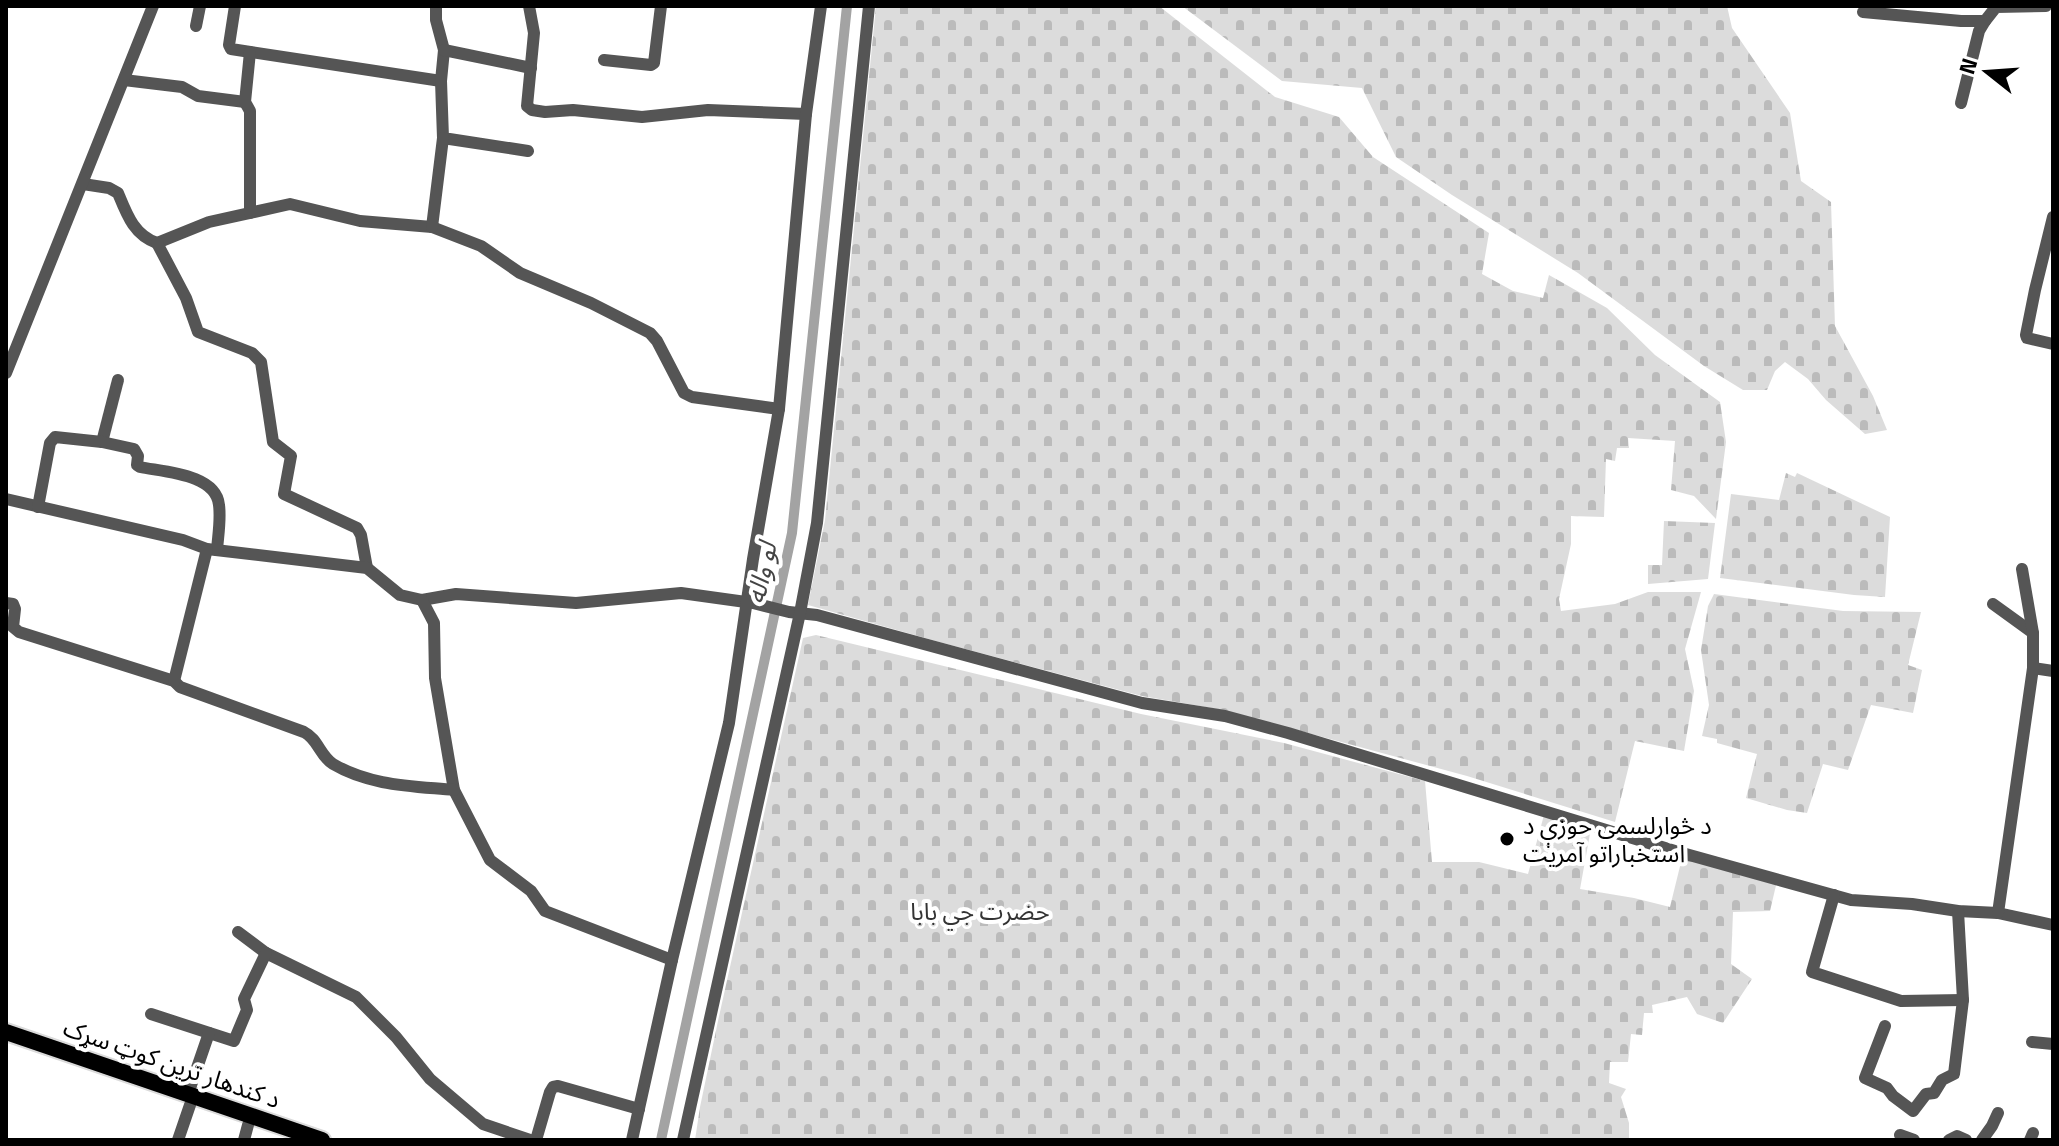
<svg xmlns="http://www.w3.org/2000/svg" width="2059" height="1146" font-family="'Titillium Web','Noto Sans Arabic',sans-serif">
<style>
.cemetery{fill:url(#cemetery-stones)}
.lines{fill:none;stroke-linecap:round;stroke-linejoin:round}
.canal{stroke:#a3a3a3;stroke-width:10}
.major-casing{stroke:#dbdbdb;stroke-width:20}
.minor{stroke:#555;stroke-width:12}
.major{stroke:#000;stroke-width:16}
.poi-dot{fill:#000;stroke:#fff;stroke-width:3}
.labels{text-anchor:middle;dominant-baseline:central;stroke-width:8;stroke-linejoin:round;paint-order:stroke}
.poi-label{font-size:24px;fill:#000;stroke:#fff;text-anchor:start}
.park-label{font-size:24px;fill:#333;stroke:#fff}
.street-label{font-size:24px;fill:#000;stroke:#fff}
.water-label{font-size:26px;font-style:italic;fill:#444;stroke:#fff}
</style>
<defs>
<pattern id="cemetery-stones" width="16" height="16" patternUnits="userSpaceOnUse" patternTransform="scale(2)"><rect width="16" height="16" fill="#dcdcdc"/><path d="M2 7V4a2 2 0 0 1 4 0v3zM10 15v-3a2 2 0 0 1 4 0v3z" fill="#bbb"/></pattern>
</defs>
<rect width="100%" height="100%" fill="#fff"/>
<g class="cemetery">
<polygon points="876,6 1159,6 1275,97 1339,117 1373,157 1489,233 1482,274 1513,291 1543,298 1549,275 1607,308 1655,355 1720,402 1726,442 1716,519 1694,496 1671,490 1675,441 1628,438 1629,448 1617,448 1615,461 1606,459 1604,517 1571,516 1571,544 1559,599 1561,611 1615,604 1648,592 1701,592 1685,649 1694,691 1684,751 1635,741 1615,822 1467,776 1223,710 1142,696 943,643 808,605 825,520"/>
<polygon points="1182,6 1727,6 1732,28 1790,113 1801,181 1831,202 1835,326 1873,396 1887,430 1865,434 1826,400 1808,379 1785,362 1775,371 1767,390 1743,390 1704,366 1578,273 1452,195 1396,157 1362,88 1282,81"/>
<polygon points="1786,473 1795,477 1797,473 1890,517 1885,597 1854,595 1720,578 1731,494 1779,500"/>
<polygon points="1664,521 1715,523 1708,579 1648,584 1648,565 1662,565"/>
<polygon points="1714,594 1843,611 1921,612 1908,665 1922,670 1913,713 1871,705 1848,770 1823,764 1807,813 1787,810 1746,798 1757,754 1717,743 1717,739 1702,736 1709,705 1701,650 1708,606"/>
<polygon points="816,635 1141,714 1284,743 1425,781 1432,862 1479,862 1528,874 1544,815 1591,828 1580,889 1634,898 1670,907 1683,854 1777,881 1770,911 1733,912 1731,964 1752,979 1723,1023 1697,1014 1687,997 1652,1005 1653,1013 1644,1013 1642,1035 1631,1034 1628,1062 1610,1062 1609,1083 1626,1089 1621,1097 1629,1123 1629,1140 695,1140 700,1107 718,1021 803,638"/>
</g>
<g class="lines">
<polyline class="canal" points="661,1140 792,533 847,6"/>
<g class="major-casing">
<polyline id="major" points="6,1032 322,1140"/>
</g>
<g class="minor">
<polyline points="235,6 229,45 231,49 441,81"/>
<polyline points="436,6 436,20 444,50 441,81 443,138 528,151"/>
<polyline points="529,6 534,33 527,106 532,110 545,112 573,110 642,117 708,110 806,114"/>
<polyline points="1863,12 1961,21 1985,21 1996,7 2046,6"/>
<polyline points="196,26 200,6"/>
<polyline points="444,50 531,68"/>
<polyline points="604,60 651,65 654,63 661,6"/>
<polyline points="124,80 182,87 198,96 245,102"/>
<polyline points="1961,103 1979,31 1985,21"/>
<path d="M 83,184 L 109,188 L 118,193 C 127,215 134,235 157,243 L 209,222 L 290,204 L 360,221 L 432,227 L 481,246 L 520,273 L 591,303 L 650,333 L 657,341 L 684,393 L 692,397 L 779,409"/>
<polyline points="250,213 250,111 245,102 250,52"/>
<polyline points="2053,217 2035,290 2026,335 2027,338 2053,344"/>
<polyline points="432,227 443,138"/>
<polyline points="157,243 186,298 198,332 252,353 261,362 273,442 291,456 284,494 357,528 361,535 367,568"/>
<polyline points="6,373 153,6"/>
<polyline points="102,442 118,380"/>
<polyline points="6,499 183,540 207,549 367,568 400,595 422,600 456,594 576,603 681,593 753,603 789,612 817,615 1142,703 1225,716 1288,733 1675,851 1851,900 1912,904 1958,911 1998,913 2053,925"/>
<path d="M 38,507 L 50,443 L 55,437 L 102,442 L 134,449 L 138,456 L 137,465 L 140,467 C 164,472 216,474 219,505 C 221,520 218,536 217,550"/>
<polyline points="422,600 434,623 435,678 454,790 490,860 531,891 545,911 672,960"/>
<path d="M 6,603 L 13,604 L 15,609 L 13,627 L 19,632 L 174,681 L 180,687 L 304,732 C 318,739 320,756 333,764 C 370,786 413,786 454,790"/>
<polyline points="1993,604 2033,633"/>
<polyline points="2033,668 2053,671"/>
<polyline points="174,681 207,549"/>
<polyline points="1834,895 1812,972 1901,1001 1963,1000"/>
<polyline points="1998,913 2033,668 2033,633 2022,569"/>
<polyline points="238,932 266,953 356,997 396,1037 430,1079 483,1124 530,1140"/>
<polyline points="151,1014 234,1041 247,1010 244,999 266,953"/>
<polyline points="1885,1026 1865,1078 1887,1088 1893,1096 1913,1111 1926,1094 1934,1093 1942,1080 1954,1074 1963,1000 1958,911"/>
<polyline points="2032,1042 2053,1044"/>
<polyline points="188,1094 209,1033"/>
<polyline points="1900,1135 1914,1140"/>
<polyline points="178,1140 190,1105"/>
<polyline points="244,1140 248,1125"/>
<polyline points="536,1140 550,1092 553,1087 558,1086 639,1109"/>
<polyline points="632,1140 672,960 729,723 753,559 779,409 806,114 821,6"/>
<polyline points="683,1140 800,613 817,523 869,6"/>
<polyline points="1949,1140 1957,1136 1966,1140"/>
<polyline points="1982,1140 1992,1126 1998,1113"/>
<polyline points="2030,1140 2033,1133"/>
</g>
<use href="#major" class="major"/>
</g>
<circle class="poi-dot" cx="1507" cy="839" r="8"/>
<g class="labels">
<g class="poi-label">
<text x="1523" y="825">د څوارلسمی حوزې د<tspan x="1523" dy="28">استخباراتو آمريت</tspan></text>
</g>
<g class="park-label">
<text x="980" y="911">حضرت جي بابا</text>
</g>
<g class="street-label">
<text transform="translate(172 1063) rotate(19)">د کندهار ترين کوټ سړک</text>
</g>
<g class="water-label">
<text transform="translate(761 573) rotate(-78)">لو واله</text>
</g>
</g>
<rect width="2059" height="1146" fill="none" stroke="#000000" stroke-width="16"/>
<g transform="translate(1987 72) rotate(287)" stroke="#ffffff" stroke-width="6" paint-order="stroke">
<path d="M0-6L14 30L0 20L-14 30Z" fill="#000000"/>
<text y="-12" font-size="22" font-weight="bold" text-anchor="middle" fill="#000000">N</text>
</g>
</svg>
